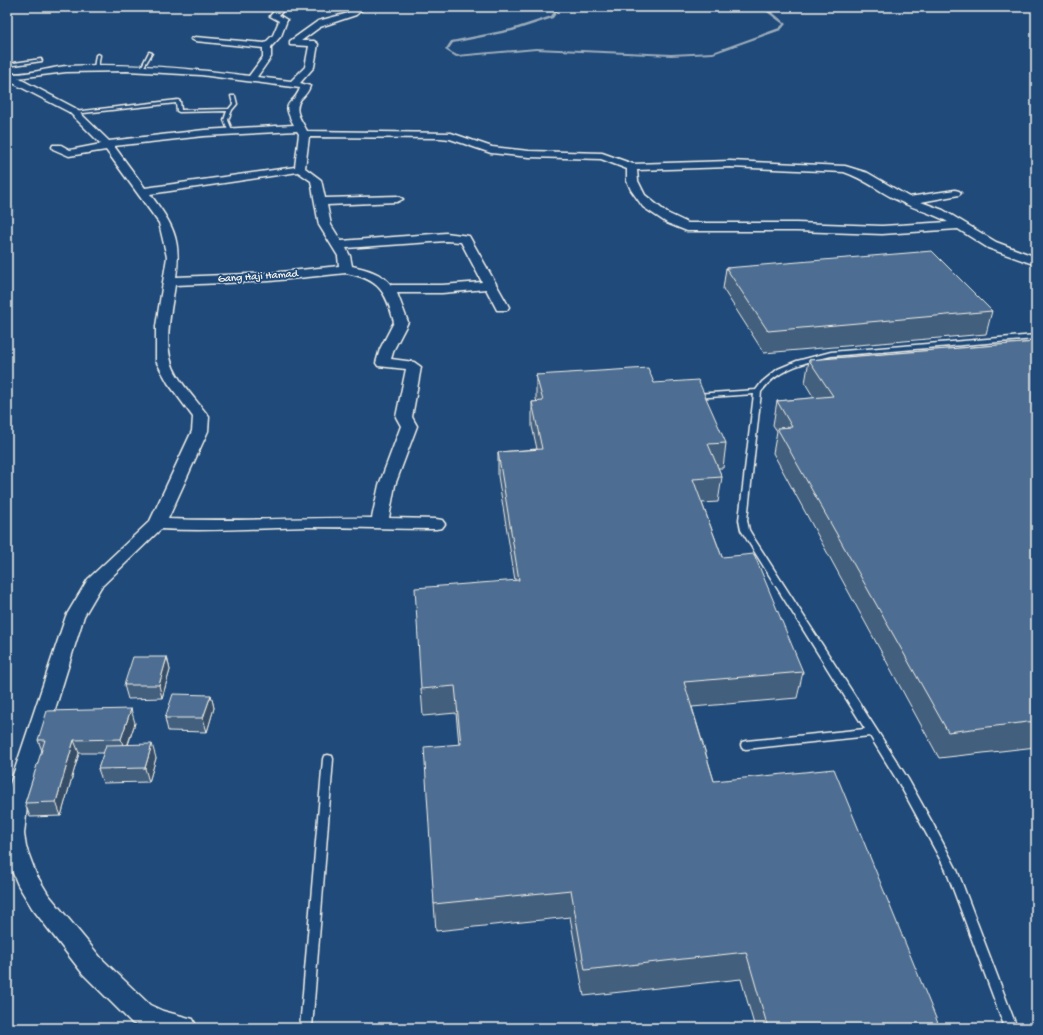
<svg xmlns="http://www.w3.org/2000/svg" width="1043" height="1035" font-family="'Gochi Hand',sans-serif">
<style>
.built{fill:#2d5581}
.lines{fill:none;stroke-linecap:round;stroke-linejoin:round}
.stream{fill:#9cacbb;fill-rule:evenodd}
.lane-casing{stroke:#f4f1e8;stroke-width:3}
.street-casing{stroke:#f4f1e8;stroke-width:3}
.lane{fill:#1f4a7a;fill-rule:evenodd}
.street{fill:#1f4a7a;fill-rule:evenodd}
.wall{fill:#425f7e;stroke:#f4f1e8}
.shaded-wall{fill:#364d66;stroke:#f4f1e8}
.building{fill:#4d6e92;stroke:#f4f1e8}
.labels{text-anchor:middle;dominant-baseline:central;stroke-width:3.5;stroke-linejoin:round;paint-order:stroke}
.far-street-label{font-size:11px;fill:#f4f1e8;stroke:#1f4a7a}
</style>
<rect width="100%" height="100%" fill="#1f4a7a"/>
<filter id="ink" filterUnits="userSpaceOnUse"><feTurbulence type="fractalNoise" baseFrequency=".025" numOctaves="2"/><feDisplacementMap in="SourceGraphic" scale="8" xChannelSelector="R" yChannelSelector="G"/><feConvolveMatrix kernelMatrix="1 2 1 2 8 2 1 2 1" color-interpolation-filters="sRGB"/></filter>
<g filter="url(#ink)">
<polygon class="built" points="7,201 15,207 7,255"/>
<g class="lines">
<path class="stream" d="M 554,7 L 560,8 L 553,18 L 513,31 L 453,43 L 448,50 L 457,55 L 536,48 L 671,54 L 713,52 L 779,28 L 783,24 L 767,12 L 759,7 C 769,7 779,18 786,24 L 781,30 L 713,54 L 671,56 L 536,50 L 456,57 L 445,50 L 451,41 L 511,29 L 551,16 L 557,8 Z"/>
<g class="lane-casing">
<g id="lane">
<polygon points="149,52 152,53 142,70 140,70"/>
<polygon points="98,54 100,55 98,68 96,69 94,68 96,55"/>
<polygon points="41,59 42,61 7,66 7,64"/>
<polygon points="231,96 235,96 237,104 232,110 228,120 232,130 230,131 228,130 224,120 227,111 179,112 177,111 176,103 74,114 72,113 74,112 178,100 180,101 181,110 229,109 233,104"/>
<path d="M 1036,335 L 1036,339 L 831,356 C 804,363 778,368 761,392 L 747,520 L 749,530 L 755,540 L 908,779 L 933,824 L 957,870 L 1017,1028 L 1005,1028 L 946,870 L 900,785 L 870,736 L 746,749 L 742,748 L 741,745 L 742,742 L 746,741 L 865,729 L 741,530 L 739,520 L 754,394 L 695,398 L 692,396 L 695,394 L 756,390 L 762,382 L 778,369 L 797,361 L 831,352 Z"/>
<polygon points="328,755 332,756 333,759 312,1028 300,1028 323,759 324,756"/>
</g>
</g>
<g class="street-casing">
<path id="street" d="M 278,7 L 286,7 L 279,15 L 287,20 L 281,36 L 271,47 L 271,57 L 257,77 L 291,81 L 305,67 L 309,46 L 290,45 L 290,41 L 318,21 L 345,14 L 357,7 L 365,7 L 356,15 L 320,27 L 301,41 L 314,41 L 318,44 L 314,67 L 300,83 L 310,86 C 308,92 305,95 301,99 C 292,110 302,121 307,131 L 451,133 L 492,147 L 529,151 L 602,153 L 633,164 L 730,161 L 845,166 L 868,173 L 909,197 L 955,190 L 959,191 L 961,193 L 959,195 L 921,202 L 943,210 L 996,242 L 1036,257 L 1036,265 L 988,248 L 958,229 L 882,234 L 796,231 L 687,231 L 667,223 L 643,207 L 631,190 L 627,181 L 627,169 L 601,159 L 529,157 L 491,153 L 450,139 L 440,138 L 309,137 L 305,168 L 321,180 L 325,198 L 397,196 L 403,199 L 397,202 L 327,205 L 331,225 L 341,241 L 446,233 L 469,236 L 509,307 L 507,310 L 497,310 L 486,289 L 442,293 L 397,293 L 408,322 L 394,349 L 391,359 L 414,362 L 421,367 L 412,417 L 417,426 L 395,485 L 389,518 L 436,519 L 442,520 L 445,524 L 442,528 L 436,529 C 393,529 351,527 308,527 C 259,528 210,532 161,529 L 101,587 L 84,616 L 28,796 L 24,834 L 26,847 L 36,874 L 48,894 L 101,958 L 150,1005 L 163,1011 L 193,1019 L 197,1028 L 143,1028 L 132,1023 L 83,974 L 32,908 L 18,885 L 7,859 L 7,793 L 66,616 L 88,579 L 150,521 L 192,431 L 193,417 L 168,383 L 156,361 L 156,326 L 167,257 L 159,223 L 106,150 L 69,156 L 53,149 L 52,147 L 53,145 L 61,145 L 70,150 L 101,144 L 69,112 L 7,80 L 7,73 C 20,77 52,67 67,66 C 128,63 189,68 249,76 L 263,57 L 263,48 L 195,41 L 191,39 L 195,37 L 265,43 L 273,35 L 279,21 L 270,16 ZM 127,71 L 201,75 L 300,88 C 293,108 279,98 294,125 L 204,130 L 109,141 L 75,108 L 18,78 L 66,72 ZM 297,131 L 299,134 L 295,167 L 145,188 L 114,146 L 204,136 ZM 730,167 L 844,172 C 865,179 880,192 899,201 C 915,209 932,213 948,222 L 882,226 L 796,223 L 688,223 L 667,213 L 645,195 L 638,181 L 637,170 ZM 298,172 L 311,181 L 319,225 L 338,256 L 339,266 L 270,273 L 176,277 C 182,238 172,224 150,194 ZM 446,241 L 461,242 L 482,282 L 442,285 L 391,285 C 382,273 366,269 352,266 L 350,256 L 346,248 ZM 346,273 C 379,279 386,291 394,322 L 380,349 L 376,363 L 378,366 L 406,369 L 396,417 L 401,426 L 379,485 L 372,518 C 304,517 236,522 168,519 L 208,431 L 209,417 C 199,403 186,390 177,375 C 161,349 171,313 175,285 L 270,281 Z"/>
</g>
<use href="#lane" class="lane"/>
<use href="#street" class="street"/>
</g>
<g class="wall">
<polygon points="726,268 992,311 986,334 764,353 723,289"/>
<polygon points="1036,342 1036,747 939,758 773,453 777,431 773,425 777,401 814,398 805,383 809,360"/>
<polygon points="536,375 654,383 726,443 723,468 718,468 722,477 718,502 702,503 722,557 803,672 797,698 692,707 714,781 940,1028 755,1028 741,979 584,996 570,917 436,931 434,904 459,744 456,713 423,716 421,689 515,580 498,476 498,452 537,449 532,426 532,402 537,402 536,399"/>
<polygon points="167,657 170,670 162,698 128,699 124,685"/>
<polygon points="211,695 214,708 207,732 168,731 165,718"/>
<polygon points="135,723 128,745 156,758 149,782 103,783 98,769 104,753 79,753 61,816 30,817 25,803 42,751 38,740"/>
</g>
<g class="shaded-wall">
<polygon points="167,657 170,670 162,698 159,685"/>
<polygon points="211,695 214,708 207,732 203,718"/>
<polygon points="131,709 135,723 125,752 121,739"/>
<polygon points="74,740 79,753 61,816 56,802"/>
<polygon points="152,744 156,758 149,782 145,768"/>
</g>
<g class="building">
<polygon points="932,251 992,311 768,331 726,268"/>
<polygon points="1036,342 1036,721 948,732 777,428 792,427 777,401 833,396 809,360"/>
<polygon points="648,368 654,383 698,380 726,443 708,444 722,477 693,479 722,557 754,554 803,672 684,682 714,781 834,769 940,1028 768,1028 746,952 585,970 571,890 434,904 424,747 461,744 455,686 421,689 415,588 519,580 498,452 542,449 532,402 543,401 536,375"/>
<polygon points="133,657 167,657 159,685 124,685"/>
<polygon points="173,694 211,695 203,718 165,718"/>
<polygon points="131,709 121,739 74,740 56,802 25,803 45,740 38,740 47,711"/>
<polygon points="152,744 145,768 98,769 106,745"/>
</g>
</g>
<g class="labels">
<g class="far-street-label">
<text transform="translate(258 277) rotate(-4)">Gang Haji Hamad</text>
</g>
</g>
<rect width="1043" height="1035" fill="none" stroke="#1f4a7a" stroke-width="24"/>
<rect x="12" y="12" width="1019" height="1011" fill="none" stroke="#f4f1e8" stroke-width="1.5" filter="url(#ink)"/>
</svg>
